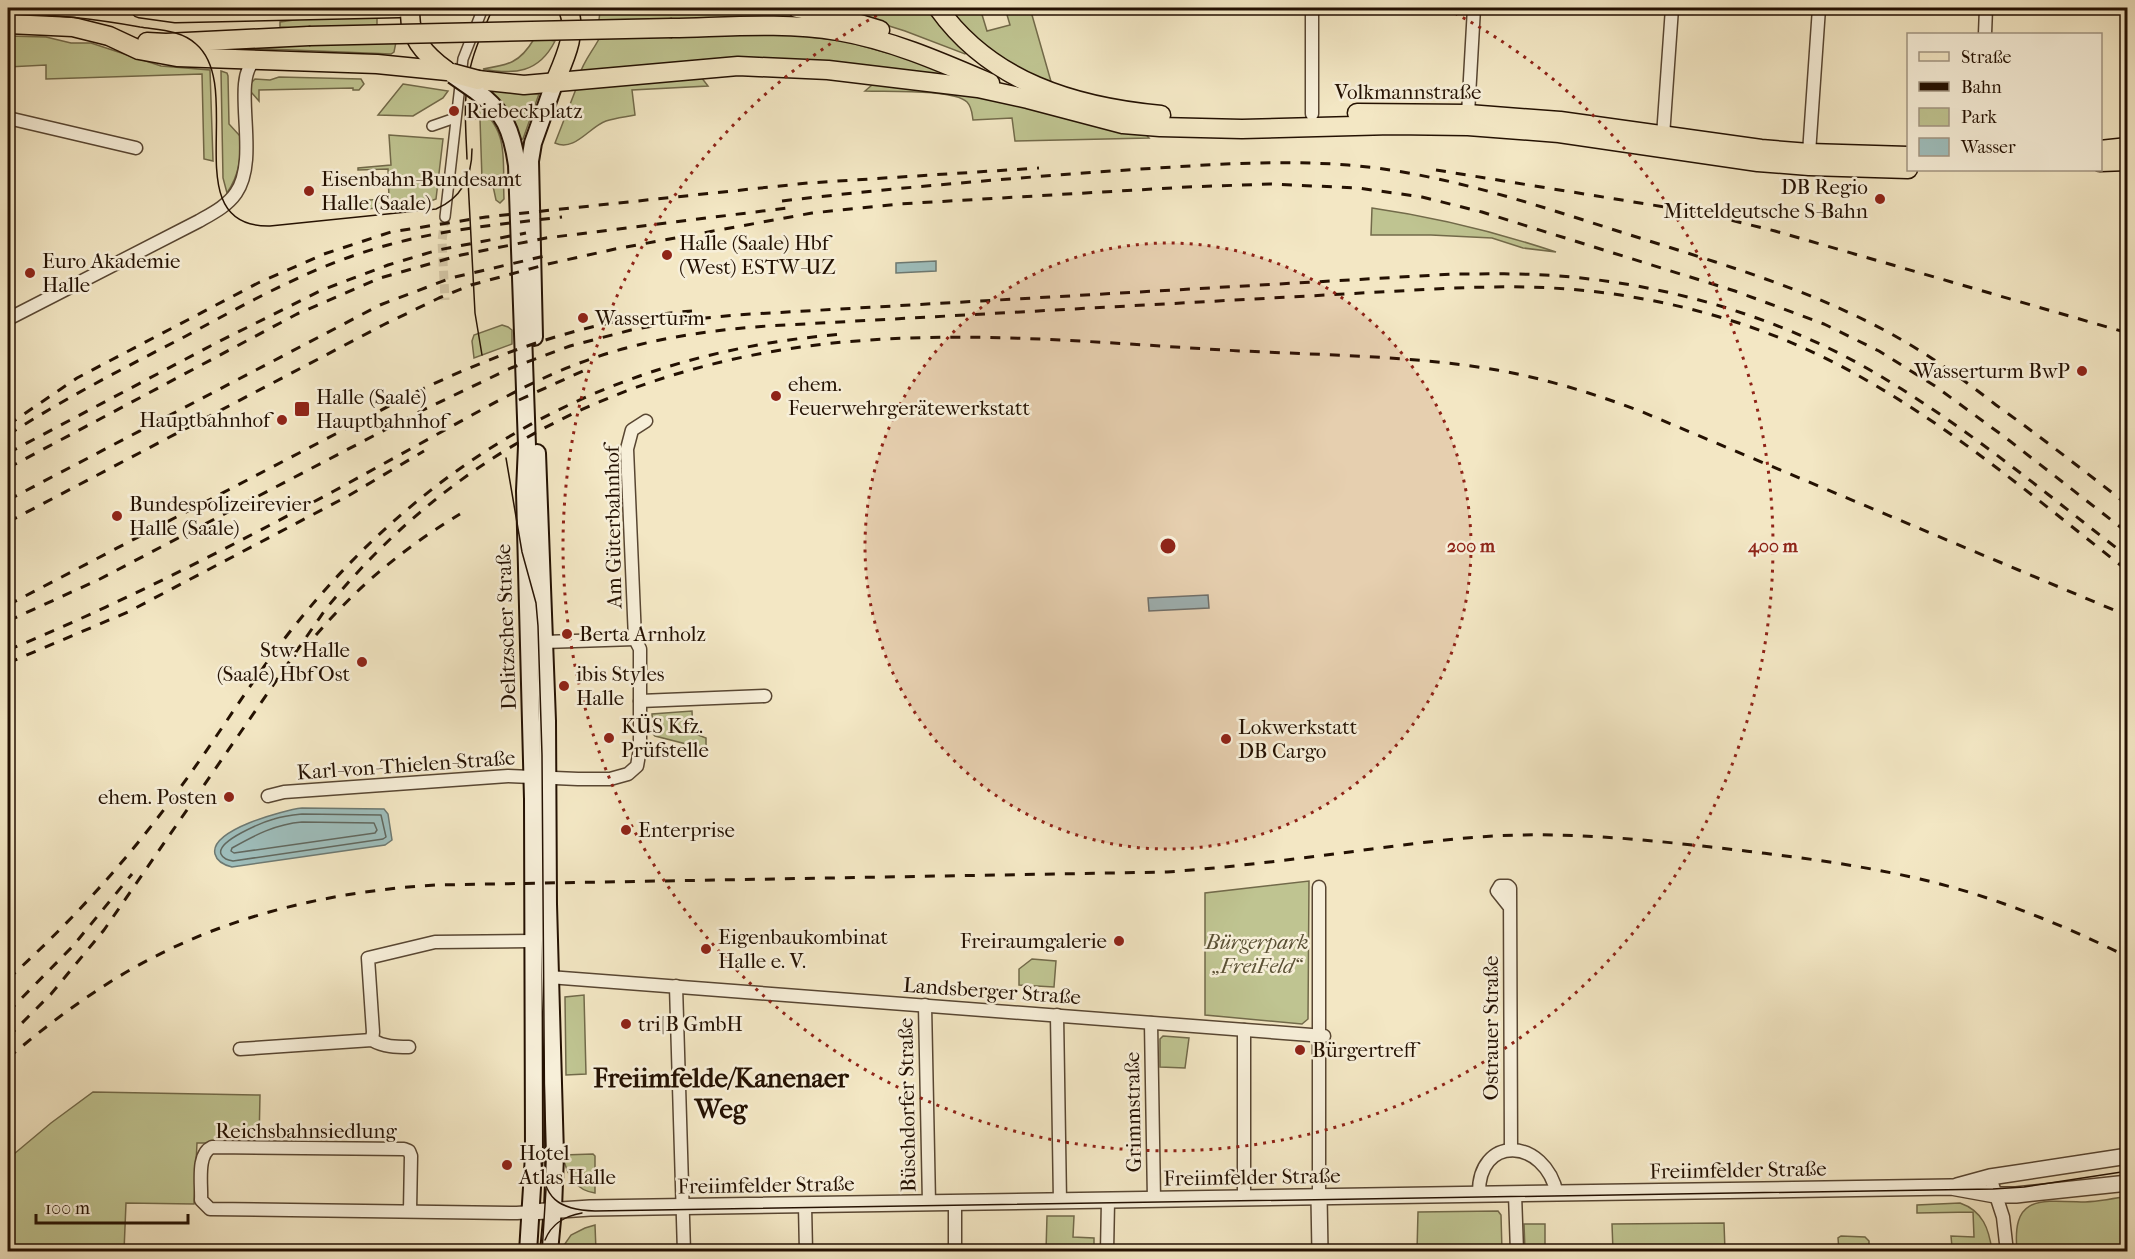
<svg xmlns="http://www.w3.org/2000/svg" width="2135" height="1259" font-family="'IM FELL French Canon',serif">
<style>
.green{fill:#bfc491;stroke:#726a4a;stroke-width:1.5}
.water{fill:#9ebebc;stroke:#6d7972;stroke-width:1.5}
.lines{fill:none;stroke-linecap:round;stroke-linejoin:round}
.shore{stroke:#61685f;stroke-width:1.5}
.pedestrian-tunnel{stroke:#d4c7a7;stroke-width:9;stroke-dasharray:9 4.5;stroke-linecap:butt}
.pedestrian-casing{stroke:#584632;stroke-width:12}
.minor-casing{stroke:#584632;stroke-width:15}
.tertiary-casing{stroke:#584632;stroke-width:18}
.secondary-casing{stroke:#241102;stroke-width:20}
.primary-casing{stroke:#241102;stroke-width:21}
.pedestrian{stroke:#f7efd9;stroke-width:9}
.minor{stroke:#f7efd9;stroke-width:12}
.tertiary{stroke:#f7efd9;stroke-width:15}
.secondary{stroke:#f7efd9;stroke-width:16}
.primary{stroke:#f3e7c4;stroke-width:18}
.tram{stroke:#241102;stroke-width:1.5}
.rail{stroke:#241102;stroke-width:3;stroke-dasharray:10 10;stroke-linecap:butt}
.secondary-bridge-casing{stroke:#241102;stroke-width:20;stroke-linecap:butt}
.primary-bridge-casing{stroke:#241102;stroke-width:21;stroke-linecap:butt}
.secondary-bridge{stroke:#f7efd9;stroke-width:16}
.primary-bridge{stroke:#f3e7c4;stroke-width:18}
.ring{fill:none;stroke:#8f2418;stroke-width:3;stroke-dasharray:3 6}
.poi-dot{fill:#8f2418;stroke:#f7efd9;stroke-width:2}
.labels{text-anchor:middle;dominant-baseline:central;stroke-width:5;stroke-linejoin:round;paint-order:stroke}
.street-label{font-size:21px;fill:#241102;stroke:#f7efd9}
.poi-label{font-size:21px;fill:#241102;stroke:#f7efd9;text-anchor:start}
.park-label{font-size:21px;font-style:italic;fill:#5a5034;stroke:#f7efd9}
.district-label{font-size:27px;font-weight:bold;fill:#241102;stroke:#f7efd9}
.centre{fill:#8f2418;stroke:#f7efd9;stroke-width:3}
.ring-label{font-size:18px;text-anchor:middle;font-weight:bold;fill:#8f2418;stroke:#f7efd9;stroke-width:5;stroke-linejoin:round;paint-order:stroke}
</style>
<rect width="100%" height="100%" fill="#f3e7c4"/>
<filter id="stains"><feTurbulence type="fractalNoise" baseFrequency=".00333" numOctaves="4"/><feColorMatrix values="0 0 0 0 .2 0 0 0 0 .09 0 0 0 0 .02 0 0 0 .5 -.17"/></filter>
<radialGradient id="worn" r=".72"><stop offset=".6" stop-color="#630" stop-opacity="0"/><stop offset="1" stop-color="#630" stop-opacity=".3"/></radialGradient>
<g class="green">
<polygon points="832,8 930,8 968,51 965,54 905,31"/>
<polygon points="946,8 980,8 987,31 1010,25 1005,8 1030,8 1052,85 1033,77 986,48"/>
<polygon points="680,9 755,8 786,11 826,19 901,45 680,19 599,20 600,11"/>
<polygon points="377,17 377,26 291,28 280,27 280,22 308,18"/>
<path d="M 769,32 L 844,41 L 895,55 L 948,73 L 947,75 L 804,63 L 579,76 C 584,60 593,51 600,37 Z"/>
<polygon points="8,36 46,37 71,43 91,43 161,66 210,70 213,161 204,159 202,74 46,79 46,65 8,67"/>
<path d="M 539,38 L 555,41 C 539,73 514,75 483,69 C 508,65 520,63 534,39 Z"/>
<polygon points="396,42 394,52 391,54 268,49 241,50 215,53 207,43"/>
<path d="M 221,71 L 227,73 L 228,76 L 229,124 L 240,136 C 241,157 240,174 227,193 L 223,178 Z"/>
<polygon points="279,77 361,79 364,84 359,90 353,90 353,88 259,90 259,101 251,92 251,83 255,79 270,80"/>
<path d="M 701,77 L 708,86 L 632,90 L 635,115 C 625,117 615,118 606,121 C 589,127 575,152 555,143 L 576,89 Z"/>
<path d="M 879,79 L 961,91 L 1143,131 L 1149,138 L 1015,141 L 1012,118 L 973,120 C 972,114 972,107 967,102 C 953,89 887,92 865,91 Z"/>
<polygon points="403,84 448,91 443,98 413,116 378,115"/>
<path d="M 494,91 L 539,94 L 523,139 L 520,140 C 516,120 505,108 491,94 Z"/>
<path d="M 475,104 C 511,131 502,160 504,199 L 500,203 L 496,200 L 493,186 L 482,179 L 480,119 L 474,119 Z"/>
<polygon points="389,135 443,139 436,199 423,204 355,210 355,206 368,200 389,199 388,169 358,170 358,168 391,165"/>
<path d="M 1372,208 C 1435,217 1496,232 1556,252 L 1523,248 L 1492,238 L 1431,235 L 1371,235 Z"/>
<polygon points="502,325 508,327 512,330 512,344 474,358 472,341 474,335"/>
<polygon points="692,711 693,733 706,738 706,749 655,736 653,734 652,714"/>
<polygon points="1309,881 1308,1019 1302,1024 1205,1015 1205,893"/>
<polygon points="1032,959 1056,961 1054,987 1019,985 1019,969"/>
<polygon points="584,995 586,1074 566,1075 565,997"/>
<polygon points="1163,1036 1189,1038 1185,1068 1160,1067 1160,1039"/>
<polygon points="93,1092 260,1095 259,1143 197,1143 194,1204 126,1203 124,1251 8,1252 8,1159 51,1123"/>
<path d="M 593,1154 L 595,1156 L 595,1193 C 574,1190 566,1174 563,1155 Z"/>
<path d="M 2127,1196 L 2127,1251 L 2017,1251 C 2012,1197 2037,1200 2081,1202 C 2097,1202 2112,1199 2127,1196 Z"/>
<path d="M 1960,1203 C 1983,1211 1989,1229 1992,1251 L 1945,1251 L 1945,1247 L 1952,1247 L 1951,1236 L 1974,1237 L 1973,1212 L 1917,1213 L 1917,1205 Z"/>
<polygon points="1498,1211 1501,1215 1502,1251 1417,1251 1418,1212"/>
<polygon points="1047,1216 1074,1216 1073,1237 1094,1238 1094,1251 1046,1251"/>
<polygon points="1724,1223 1725,1251 1613,1251 1612,1224"/>
<polygon points="1524,1224 1545,1224 1545,1251 1525,1251"/>
<polygon points="595,1225 596,1251 560,1251 571,1235 585,1228"/>
<polygon points="1841,1236 1865,1237 1869,1241 1869,1251 1839,1251 1838,1238"/>
</g>
<g class="water">
<polygon points="936,261 936,271 896,273 896,263"/>
<polygon points="1208,595 1209,608 1149,611 1148,598"/>
<path d="M 302,808 L 384,809 L 388,814 L 392,840 L 385,845 L 232,867 C 224,865 217,862 215,854 C 209,830 284,810 302,808 Z"/>
</g>
<g class="lines">
<g class="shore">
<path d="M 302,814 L 381,815 L 386,837 L 383,839 L 233,861 C 228,860 223,859 221,854 C 216,841 263,822 274,819 C 283,816 292,815 302,814 Z"/>
<path d="M 302,822 L 374,823 L 377,830 L 375,833 L 234,853 L 231,851 L 232,848 C 255,835 276,824 302,822 Z"/>
</g>
<polyline class="pedestrian-tunnel" points="445,217 442,241 445,300"/>
<g class="pedestrian-casing">
<g id="pedestrian">
<polyline points="432,126 455,118"/>
<polyline points="445,217 463,59 483,8"/>
</g>
</g>
<g class="minor-casing">
<g id="minor">
<polyline points="1312,8 1312,114"/>
<polyline points="1985,34 1986,8"/>
<polyline points="1468,114 1474,8"/>
<polyline points="8,118 136,148"/>
<polyline points="1663,136 1672,8"/>
<polyline points="1809,153 1819,8"/>
<path d="M 8,319 L 199,221 C 213,213 227,206 236,193 C 261,157 230,80 255,60"/>
<polyline points="544,642 635,639"/>
<polyline points="640,701 765,696"/>
<polyline points="268,796 284,792 508,776 578,779 610,779 628,774 637,766 640,749 640,649 635,639 627,449 632,430 646,421"/>
<polyline points="1319,887 1319,1197"/>
<polyline points="1509,906 1497,891 1500,886 1508,886 1510,888 1511,1150"/>
<polyline points="549,977 1324,1036"/>
<polyline points="676,986 684,1252"/>
<polyline points="925,1005 929,1203"/>
<polyline points="1057,1015 1060,1201"/>
<polyline points="1151,1023 1154,1200"/>
<polyline points="372,1040 373,1032 368,958 435,942 533,941"/>
<path d="M 240,1049 L 372,1040 C 384,1047 396,1047 409,1047"/>
<polyline points="1990,1177 2003,1217 2007,1252"/>
<polyline points="1515,1194 1517,1252"/>
<path d="M 1479,1195 C 1477,1134 1545,1137 1557,1194"/>
<polyline points="1244,1198 1244,1030"/>
<polyline points="955,1203 955,1252"/>
<polyline points="805,1205 806,1252"/>
<path d="M 410,1211 L 411,1156 L 409,1151 L 404,1149 L 212,1147 C 196,1154 202,1185 201,1200 L 210,1209 L 517,1213 L 531,1212"/>
<polyline points="1107,1252 1108,1201"/>
</g>
</g>
<g class="tertiary-casing">
<g id="tertiary">
<polyline points="1957,1186 1990,1177 2128,1156"/>
<polyline points="1319,1197 1320,1252"/>
<polyline points="531,1212 590,1208 1951,1187 1995,1195 2016,1195 2128,1183"/>
</g>
</g>
<g class="secondary-casing">
<g id="secondary">
<path d="M 476,91 C 505,112 512,131 517,165 L 527,446 L 525,491 L 533,799 L 534,1155 L 528,1252"/>
<polyline points="534,337 530,161 533,143 554,84"/>
<polyline points="537,453 547,721 548,904 555,1155 553,1209 549,1252"/>
</g>
</g>
<g class="primary-casing">
<g id="primary">
<polyline points="140,8 176,13 399,8"/>
<path d="M 411,8 C 406,35 425,55 446,70"/>
<polyline points="797,8 827,14 880,30"/>
<path d="M 938,8 C 991,82 1074,107 1161,115"/>
<polyline points="8,24 73,27 109,36 139,50 177,57 377,64 447,71"/>
<path d="M 672,28 C 727,27 784,22 838,31 C 891,40 941,62 990,83"/>
<polyline points="147,42 166,43 309,36"/>
<polyline points="478,80 524,85 738,66 828,70 978,88 1028,99 1123,124 1160,127 1242,129 1392,125 1468,126 1559,133 1758,162 1809,166 1908,169"/>
<path d="M 554,84 C 564,60 578,33 568,8"/>
<polyline points="1357,113 1468,114 1560,121 1761,149 1809,153 1908,156"/>
<polyline points="2100,150 2128,147"/>
<polyline points="2100,162 2128,161"/>
</g>
</g>
<use href="#pedestrian" class="pedestrian"/>
<use href="#minor" class="minor"/>
<use href="#tertiary" class="tertiary"/>
<use href="#secondary" class="secondary"/>
<use href="#primary" class="primary"/>
<g class="tram">
<path d="M 8,14 C 52,14 96,19 140,27 C 159,30 181,30 196,44 C 247,88 174,228 270,226 L 436,209 C 462,198 472,176 472,149"/>
<path d="M 467,159 C 466,131 463,102 469,74 C 473,51 484,29 493,8"/>
<polyline points="468,180 475,313 482,355"/>
<polyline points="506,458 522,552 536,603 538,626 542,755 545,1168"/>
<path d="M 541,1160 C 543,1198 558,1210 595,1211 L 1993,1189 L 2024,1187 L 2128,1171"/>
<path d="M 545,1240 C 552,1223 565,1216 582,1213"/>
<polyline points="542,1252 546,1189"/>
</g>
<g class="rail">
<polyline points="1436,170 1702,213 1775,231 2128,333"/>
<path d="M 782,201 C 892,188 1002,179 1112,171 C 1190,166 1270,159 1348,165 C 1444,173 1536,205 1627,234 C 1718,263 1811,289 1895,336 C 1931,356 1964,380 1996,405 C 2041,437 2084,471 2128,505"/>
<polyline points="519,400 585,370"/>
<polyline points="8,425 77,378 258,283 324,254 391,232 486,217 808,183 1039,168"/>
<path d="M 8,435 C 65,398 126,367 186,336 C 251,301 316,264 388,245 C 445,229 504,224 562,217"/>
<polyline points="8,453 216,343 322,290 388,265 438,250 526,233"/>
<polyline points="8,468 297,314 380,278 461,255 546,238 795,207"/>
<polyline points="8,500 380,305 451,278 549,255"/>
<polyline points="8,522 383,325 439,298 471,285 548,264 615,249 812,213 899,204 1187,187 1270,184 1358,188 1422,197 1482,212 1735,291 1824,324 1879,351 1935,386 2006,438 2128,533"/>
<path d="M 8,605 L 412,394 C 501,351 594,318 692,311"/>
<path d="M 8,621 L 98,580 L 421,411 L 511,368 L 570,346 L 631,330 L 687,320 L 735,315 L 1454,274 C 1489,274 1524,273 1559,276 C 1666,284 1776,316 1870,370 C 1962,423 2044,492 2128,557"/>
<path d="M 316,635 C 359,585 404,548 460,514"/>
<path d="M 8,650 C 120,604 228,548 334,491 C 374,469 414,447 454,425 C 492,404 531,382 572,366 C 634,341 700,331 767,326 L 1452,288 C 1485,287 1518,286 1552,288 C 1658,294 1766,323 1859,376 C 1956,430 2041,503 2128,571"/>
<polyline points="8,663 128,612 348,496 424,451"/>
<path d="M 8,979 C 69,924 125,863 174,796 C 213,744 246,689 285,638 C 427,455 613,352 844,334"/>
<polyline points="8,1012 73,946 132,874"/>
<path d="M 8,1037 L 51,994 L 104,930 L 325,610 C 463,439 653,354 870,340 C 987,332 1106,343 1223,350 C 1313,355 1409,355 1497,370 C 1546,379 1593,393 1640,411 L 2128,616"/>
<path d="M 8,1058 C 53,1020 101,984 154,957 C 241,912 338,891 435,885 L 1167,872 C 1235,867 1304,858 1372,849 C 1413,844 1454,838 1495,836 C 1567,832 1639,839 1711,847 C 1781,855 1851,863 1920,879 C 1993,896 2061,924 2128,957"/>
</g>
<g class="secondary-bridge-casing">
<polyline id="secondary-bridge" points="453,75 476,91"/>
</g>
<g class="primary-bridge-casing">
<g id="primary-bridge">
<polyline points="309,36 672,28"/>
<polyline points="452,73 478,80"/>
</g>
</g>
<use href="#secondary-bridge" class="secondary-bridge"/>
<use href="#primary-bridge" class="primary-bridge"/>
</g>
<circle cx="1168" cy="546" r="303" fill="#8f2418" fill-opacity=".12"/>
<g class="ring">
<circle cx="1168" cy="546" r="303"/>
<path d="M1447 9A605 605 0 1 1 889 9"/>
</g>
<g class="poi-dot">
<circle cx="454" cy="111" r="6"/>
<circle cx="309" cy="191" r="6"/>
<circle cx="1880" cy="199" r="6"/>
<circle cx="667" cy="255" r="6"/>
<circle cx="30" cy="273" r="6"/>
<circle cx="583" cy="318" r="6"/>
<circle cx="2082" cy="371" r="6"/>
<circle cx="776" cy="396" r="6"/>
<rect x="294" y="401" width="16" height="16" rx="3"/>
<circle cx="282" cy="420" r="6"/>
<circle cx="117" cy="516" r="6"/>
<circle cx="567" cy="634" r="6"/>
<circle cx="362" cy="662" r="6"/>
<circle cx="564" cy="686" r="6"/>
<circle cx="609" cy="738" r="6"/>
<circle cx="1226" cy="739" r="6"/>
<circle cx="229" cy="797" r="6"/>
<circle cx="626" cy="830" r="6"/>
<circle cx="1119" cy="941" r="6"/>
<circle cx="706" cy="949" r="6"/>
<circle cx="626" cy="1024" r="6"/>
<circle cx="1300" cy="1050" r="6"/>
<circle cx="507" cy="1165" r="6"/>
</g>
<g class="labels">
<g class="street-label">
<text x="1408" y="92">Volkmannstraße</text>
<text transform="translate(613 527) rotate(-91)">Am Güterbahnhof</text>
<text transform="translate(506 627) rotate(-92)">Delitzscher Straße</text>
<text transform="translate(406 765) rotate(-4)">Karl-von-Thielen-Straße</text>
<text transform="translate(992 991) rotate(4)">Landsberger Straße</text>
<text transform="translate(1491 1028) rotate(-90)">Ostrauer Straße</text>
<text transform="translate(907 1105) rotate(-91)">Büschdorfer Straße</text>
<text transform="translate(1133 1112) rotate(-91)">Grimmstraße</text>
<text x="306" y="1131">Reichsbahnsiedlung</text>
<text transform="translate(1738 1170) rotate(-1)">Freiimfelder Straße</text>
<text transform="translate(1252 1177) rotate(-1)">Freiimfelder Straße</text>
<text transform="translate(766 1185) rotate(-1)">Freiimfelder Straße</text>
</g>
<g class="poi-label">
<text x="466" y="111">Riebeckplatz</text>
<text x="321" y="179">Eisenbahn-Bundesamt<tspan x="321" dy="24">Halle (Saale)</tspan></text>
<text x="1868" y="187" text-anchor="end">DB Regio<tspan x="1868" dy="24">Mitteldeutsche S-Bahn</tspan></text>
<text x="679" y="243">Halle (Saale) Hbf<tspan x="679" dy="24">(West) ESTW-UZ</tspan></text>
<text x="42" y="261">Euro Akademie<tspan x="42" dy="24">Halle</tspan></text>
<text x="595" y="318">Wasserturm</text>
<text x="2070" y="371" text-anchor="end">Wasserturm BwP</text>
<text x="788" y="384">ehem.<tspan x="788" dy="24">Feuerwehrgerätewerkstatt</tspan></text>
<text x="316" y="397">Halle (Saale)<tspan x="316" dy="24">Hauptbahnhof</tspan></text>
<text x="270" y="420" text-anchor="end">Hauptbahnhof</text>
<text x="129" y="504">Bundespolizeirevier<tspan x="129" dy="24">Halle (Saale)</tspan></text>
<text x="579" y="634">Berta Arnholz</text>
<text x="350" y="650" text-anchor="end">Stw. Halle<tspan x="350" dy="24">(Saale) Hbf Ost</tspan></text>
<text x="576" y="674">ibis Styles<tspan x="576" dy="24">Halle</tspan></text>
<text x="621" y="726">KÜS Kfz.<tspan x="621" dy="24">Prüfstelle</tspan></text>
<text x="1238" y="727">Lokwerkstatt<tspan x="1238" dy="24">DB Cargo</tspan></text>
<text x="217" y="797" text-anchor="end">ehem. Posten</text>
<text x="638" y="830">Enterprise</text>
<text x="718" y="937">Eigenbaukombinat<tspan x="718" dy="24">Halle e. V.</tspan></text>
<text x="1107" y="941" text-anchor="end">Freiraumgalerie</text>
<text x="638" y="1024">tri|B GmbH</text>
<text x="1312" y="1050">Bürgertreff</text>
<text x="519" y="1153">Hotel<tspan x="519" dy="24">Atlas Halle</tspan></text>
</g>
<g class="park-label">
<text x="1257" y="942">Bürgerpark<tspan x="1257" dy="24">„FreiFeld“</tspan></text>
</g>
<g class="district-label">
<text x="721" y="1078">Freiimfelde/Kanenaer<tspan x="721" dy="31">Weg</tspan></text>
</g>
</g>
<circle cx="1168" cy="546" r="9" class="centre"/>
<g class="ring-label">
<text x="1471" y="552">200 m</text>
<text x="1773" y="552">400 m</text>
</g>
<rect width="2135" height="1259" fill="none" stroke="#f3e7c4" stroke-width="30"/>
<rect x="9" y="9" width="2117" height="1241" fill="none" stroke="#241102" stroke-width="3"/>
<rect x="15" y="15" width="2105" height="1229" fill="none" stroke="#241102" stroke-width="1.5"/>
<rect x="1907" y="33" width="195" height="138" fill="#f7efd9" stroke="#a39683" stroke-width="1.5"/>
<rect x="1919" y="52" width="30" height="9" fill="#f3e7c4" stroke="#a39683" stroke-width="1.5"/>
<text x="1961" y="63" font-size="18" fill="#241102">Straße</text>
<rect x="1919" y="82" width="30" height="9" fill="#241102" stroke="#a39683" stroke-width="1.5"/>
<text x="1961" y="93" font-size="18" fill="#241102">Bahn</text>
<rect x="1919" y="108" width="30" height="18" fill="#bfc491" stroke="#a39683" stroke-width="1.5"/>
<text x="1961" y="123" font-size="18" fill="#241102">Park</text>
<rect x="1919" y="138" width="30" height="18" fill="#9ebebc" stroke="#a39683" stroke-width="1.5"/>
<text x="1961" y="153" font-size="18" fill="#241102">Wasser</text>
<path d="M36 1214v9h152v-9" fill="none" stroke="#241102" stroke-width="3"/>
<text x="45" y="1214" font-size="18" fill="#241102" stroke="#f7efd9" stroke-width="4.5" paint-order="stroke">100 m</text>
<rect width="100%" height="100%" filter="url(#stains)"/>
<rect width="100%" height="100%" fill="url(#worn)"/>
</svg>
